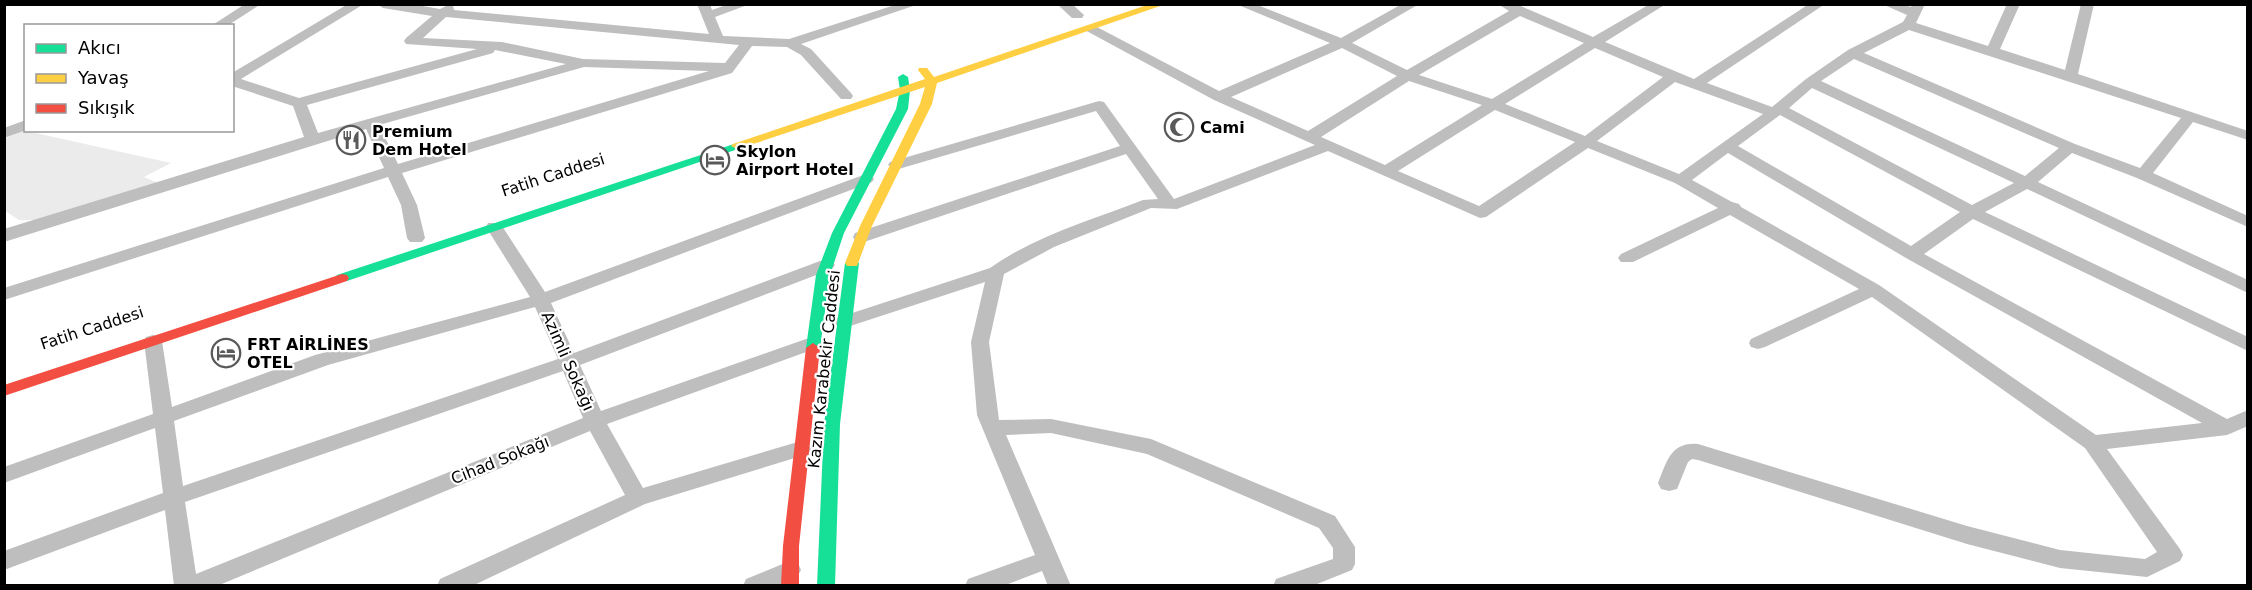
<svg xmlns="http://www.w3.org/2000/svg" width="2252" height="590" font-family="'DejaVu Sans',sans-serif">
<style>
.green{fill:#ebebeb}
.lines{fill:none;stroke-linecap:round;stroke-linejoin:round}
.street{fill:#bebebe;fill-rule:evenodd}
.fast{fill:#16e098;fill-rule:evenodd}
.slow{fill:#ffcf43;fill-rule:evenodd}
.jam{fill:#f24e42;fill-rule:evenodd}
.labels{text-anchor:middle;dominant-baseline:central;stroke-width:4.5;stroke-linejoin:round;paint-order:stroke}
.poi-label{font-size:16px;font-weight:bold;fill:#000;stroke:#fff;text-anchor:start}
.street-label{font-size:16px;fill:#000;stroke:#fff}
</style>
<rect width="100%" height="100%" fill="#fff"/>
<polygon class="green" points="22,130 171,163 144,177 158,183 35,220 19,220 5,211 4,139"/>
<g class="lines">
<g class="street">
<polygon points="245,4 261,4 227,26 211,26"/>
<path d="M 348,4 L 364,4 L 241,79 L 299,98 L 477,49 L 406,44 L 404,41 L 406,38 L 432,16 L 383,8 L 377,4 L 411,4 L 440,9 L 448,5 L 453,6 L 454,10 L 709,34 L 697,4 L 710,4 L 712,10 L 729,4 L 750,4 L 715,17 L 723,36 L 789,39 L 898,4 L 919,4 L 801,44 L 811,49 L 851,93 L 853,96 L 851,99 L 841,99 L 801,55 L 787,47 L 752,46 L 732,73 L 402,173 L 417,205 L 425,238 L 422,242 L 410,242 L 407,238 L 401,205 L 388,177 L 4,300 L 4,288 L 384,168 L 366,129 L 4,242 L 4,229 L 304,137 L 293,106 L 232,86 L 232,73 ZM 446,17 L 739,45 L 725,63 L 583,59 L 502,42 L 423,38 ZM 495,50 L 566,64 L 318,133 L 307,105 L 493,53 ZM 584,67 L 709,71 L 398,164 L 379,125 Z"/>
<polygon points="1057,4 1072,4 1084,15 1082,18 1072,18"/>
<path d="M 1236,4 L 1255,4 L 1341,38 L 1402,4 L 1419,4 L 1352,43 L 1407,70 L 1509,11 L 1498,4 L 1516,4 L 1593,37 L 1650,4 L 1666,4 L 1605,42 L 1694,79 L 1809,4 L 1825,4 L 1707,83 L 1772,107 L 1806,79 L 1848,50 L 1903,22 L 1907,15 L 1882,4 L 1902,4 L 1911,7 L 1912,4 L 1925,4 L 1916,23 L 1988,46 L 2007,4 L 2020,4 L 2000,49 L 2065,70 L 2081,4 L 2094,4 L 2078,74 L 2248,131 L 2248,140 L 2193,122 L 2153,173 L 2248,216 L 2248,227 L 2137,178 L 2072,153 L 2038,182 L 2248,280 L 2248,293 L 2027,189 L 1985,212 L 2248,337 L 2248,351 L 1973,219 L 1924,254 L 2227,419 L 2248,410 L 2248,426 L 2227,435 L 2107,449 L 2180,549 L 2183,555 L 2180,561 L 2147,577 L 2060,568 L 1967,544 L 1698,460 L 1692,459 L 1688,462 L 1677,489 L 1669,491 L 1661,489 L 1658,483 C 1667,462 1670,442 1698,444 L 1967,526 L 2060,550 L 2145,559 L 2157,552 L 2085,448 L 1872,297 L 1765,347 L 1758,349 L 1751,347 L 1749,343 L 1751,339 L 1859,289 L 1730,215 L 1633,262 L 1621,262 L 1618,258 L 1621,254 L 1718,208 L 1675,183 L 1588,148 L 1486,217 L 1480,218 L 1328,151 L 1177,209 L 1151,208 L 1054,247 L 1004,274 L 989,342 L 999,420 L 1051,419 L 1151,439 L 1335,516 L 1355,547 L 1355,564 L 1352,570 L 1312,586 L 1273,586 L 1276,579 L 1333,559 L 1333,548 L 1319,528 L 1147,454 L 1051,433 L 1006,435 L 1071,586 L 1048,586 L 1042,571 L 1003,586 L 965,586 L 968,579 L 1035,555 L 977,415 L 971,342 L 985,282 L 844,328 L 837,326 L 835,322 L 837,318 L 990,268 C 1035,236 1092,220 1143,200 L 1158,199 L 1126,154 L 867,241 L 855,241 L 853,237 L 855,233 L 1120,146 L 1096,111 L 902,168 L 896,170 L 888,165 L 890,162 L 1099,101 L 1104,102 L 1174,199 L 1315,145 L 1214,100 L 1083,29 L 1090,25 L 1095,26 L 1219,91 L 1330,43 ZM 1520,16 L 1584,43 L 1492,99 L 1419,75 ZM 1909,30 L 2181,118 L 2140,168 L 2075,144 L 1864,53 ZM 1342,48 L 1397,76 L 1308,131 L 1231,97 ZM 1595,48 L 1663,77 L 1585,136 L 1505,104 ZM 1854,59 L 2059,148 L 2025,176 L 1821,81 ZM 1409,81 L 1482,105 L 1385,165 L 1321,137 ZM 1675,82 L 1763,114 L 1679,174 L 1597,141 ZM 1812,88 L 2014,183 L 1972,205 L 1789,108 ZM 1495,110 L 1575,142 L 1479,206 L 1398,171 ZM 1780,115 L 1960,212 L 1911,246 L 1738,146 ZM 1728,153 L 1906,258 L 2202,423 L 2096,435 L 1879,285 L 1741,207 L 1739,204 L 1732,202 L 1692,180 Z"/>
<polygon points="26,120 26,130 4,138 4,128"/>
<path d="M 866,174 L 872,176 L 874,179 L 872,182 L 551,303 L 574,353 L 820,261 L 832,261 L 835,265 L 832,269 L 580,365 L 601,411 L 806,339 L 813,337 L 820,339 L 822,343 L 820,347 L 607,424 L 643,488 L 801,441 L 808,444 L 811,449 L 808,454 L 645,504 L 472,586 L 437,586 L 440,579 L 625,495 L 590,431 L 217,586 L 174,586 L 165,510 L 4,570 L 4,551 L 163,493 L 155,428 L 4,483 L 4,467 L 153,414 L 144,341 L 146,337 L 153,335 L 160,337 L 162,341 L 172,407 L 315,355 L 530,297 L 486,227 L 488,223 L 500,223 L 545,292 ZM 535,307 L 558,359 L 183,486 L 174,421 L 328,365 ZM 563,371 L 583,418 L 196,574 L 185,502 Z"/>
<path d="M 790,561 L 798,563 L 801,570 C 791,590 762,586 743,586 L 746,579 Z"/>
</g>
<g class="fast">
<polygon points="903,74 908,77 910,90 908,109 844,233 830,275 820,348 818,351 808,351 806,348 816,275 832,233 896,109 900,90 898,77"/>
<polygon points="737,143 743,146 741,148 347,281 337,281 335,278 337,275"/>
<polygon points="852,259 859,263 840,424 835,586 817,586 824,424 845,263"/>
</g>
<polygon class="slow" points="1150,4 1166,4 937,83 932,104 872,226 857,266 847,266 845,263 860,226 920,104 925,87 741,148 737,149 731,146 733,144 925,79 918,70 919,68 927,68 934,77"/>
<g class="jam">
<polygon points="342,274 347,275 349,278 347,281 4,396 4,385"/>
<polygon points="813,343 820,348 799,546 799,586 781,586 783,546 806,348"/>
</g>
</g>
<defs>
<g id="mosque-ring" transform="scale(1.5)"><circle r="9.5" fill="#fff" stroke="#595959" stroke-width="1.5"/><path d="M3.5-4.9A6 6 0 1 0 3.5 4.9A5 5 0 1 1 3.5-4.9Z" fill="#595959"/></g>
<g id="restaurant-ring" transform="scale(1.5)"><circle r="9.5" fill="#fff" stroke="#595959" stroke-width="1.5"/><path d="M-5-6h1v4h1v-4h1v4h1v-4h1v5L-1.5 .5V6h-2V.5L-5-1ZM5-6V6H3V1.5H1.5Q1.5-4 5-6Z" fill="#595959"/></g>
<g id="hotel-ring" transform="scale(1.5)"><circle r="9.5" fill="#fff" stroke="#595959" stroke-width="1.5"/><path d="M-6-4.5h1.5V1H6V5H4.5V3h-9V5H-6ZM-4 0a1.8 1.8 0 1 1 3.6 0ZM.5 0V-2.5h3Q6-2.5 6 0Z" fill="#595959"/></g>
</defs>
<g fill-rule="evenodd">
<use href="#mosque-ring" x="1179" y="127"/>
<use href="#restaurant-ring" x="351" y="140"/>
<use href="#hotel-ring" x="715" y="160"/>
<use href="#hotel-ring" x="226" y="353"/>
</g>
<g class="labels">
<g class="poi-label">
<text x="1200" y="127">Cami</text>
<text x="372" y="131">Premium<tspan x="372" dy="18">Dem Hotel</tspan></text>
<text x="736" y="151">Skylon<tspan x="736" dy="18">Airport Hotel</tspan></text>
<text x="247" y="344">FRT AİRLİNES<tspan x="247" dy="18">OTEL</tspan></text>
</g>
<g class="street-label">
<text transform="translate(553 175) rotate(-18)">Fatih Caddesi</text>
<text transform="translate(92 328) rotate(-18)">Fatih Caddesi</text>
<text transform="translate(568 361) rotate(66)">Azimli Sokağı</text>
<text transform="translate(824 369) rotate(-84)">Kazım Karabekir Caddesi</text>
<text transform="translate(500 460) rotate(-22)">Cihad Sokağı</text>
</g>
</g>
<rect width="2252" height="590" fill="none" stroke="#000000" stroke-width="12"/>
<rect x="24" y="24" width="210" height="108" fill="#ffffff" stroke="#999999" stroke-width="1.5"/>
<rect x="36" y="44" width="30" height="9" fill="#16e098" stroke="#999999" stroke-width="1.5"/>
<text x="78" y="54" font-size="18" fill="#000000">Akıcı</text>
<rect x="36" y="74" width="30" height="9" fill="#ffcf43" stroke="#999999" stroke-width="1.5"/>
<text x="78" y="84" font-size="18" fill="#000000">Yavaş</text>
<rect x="36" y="104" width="30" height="9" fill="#f24e42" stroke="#999999" stroke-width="1.5"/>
<text x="78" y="114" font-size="18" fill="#000000">Sıkışık</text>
</svg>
